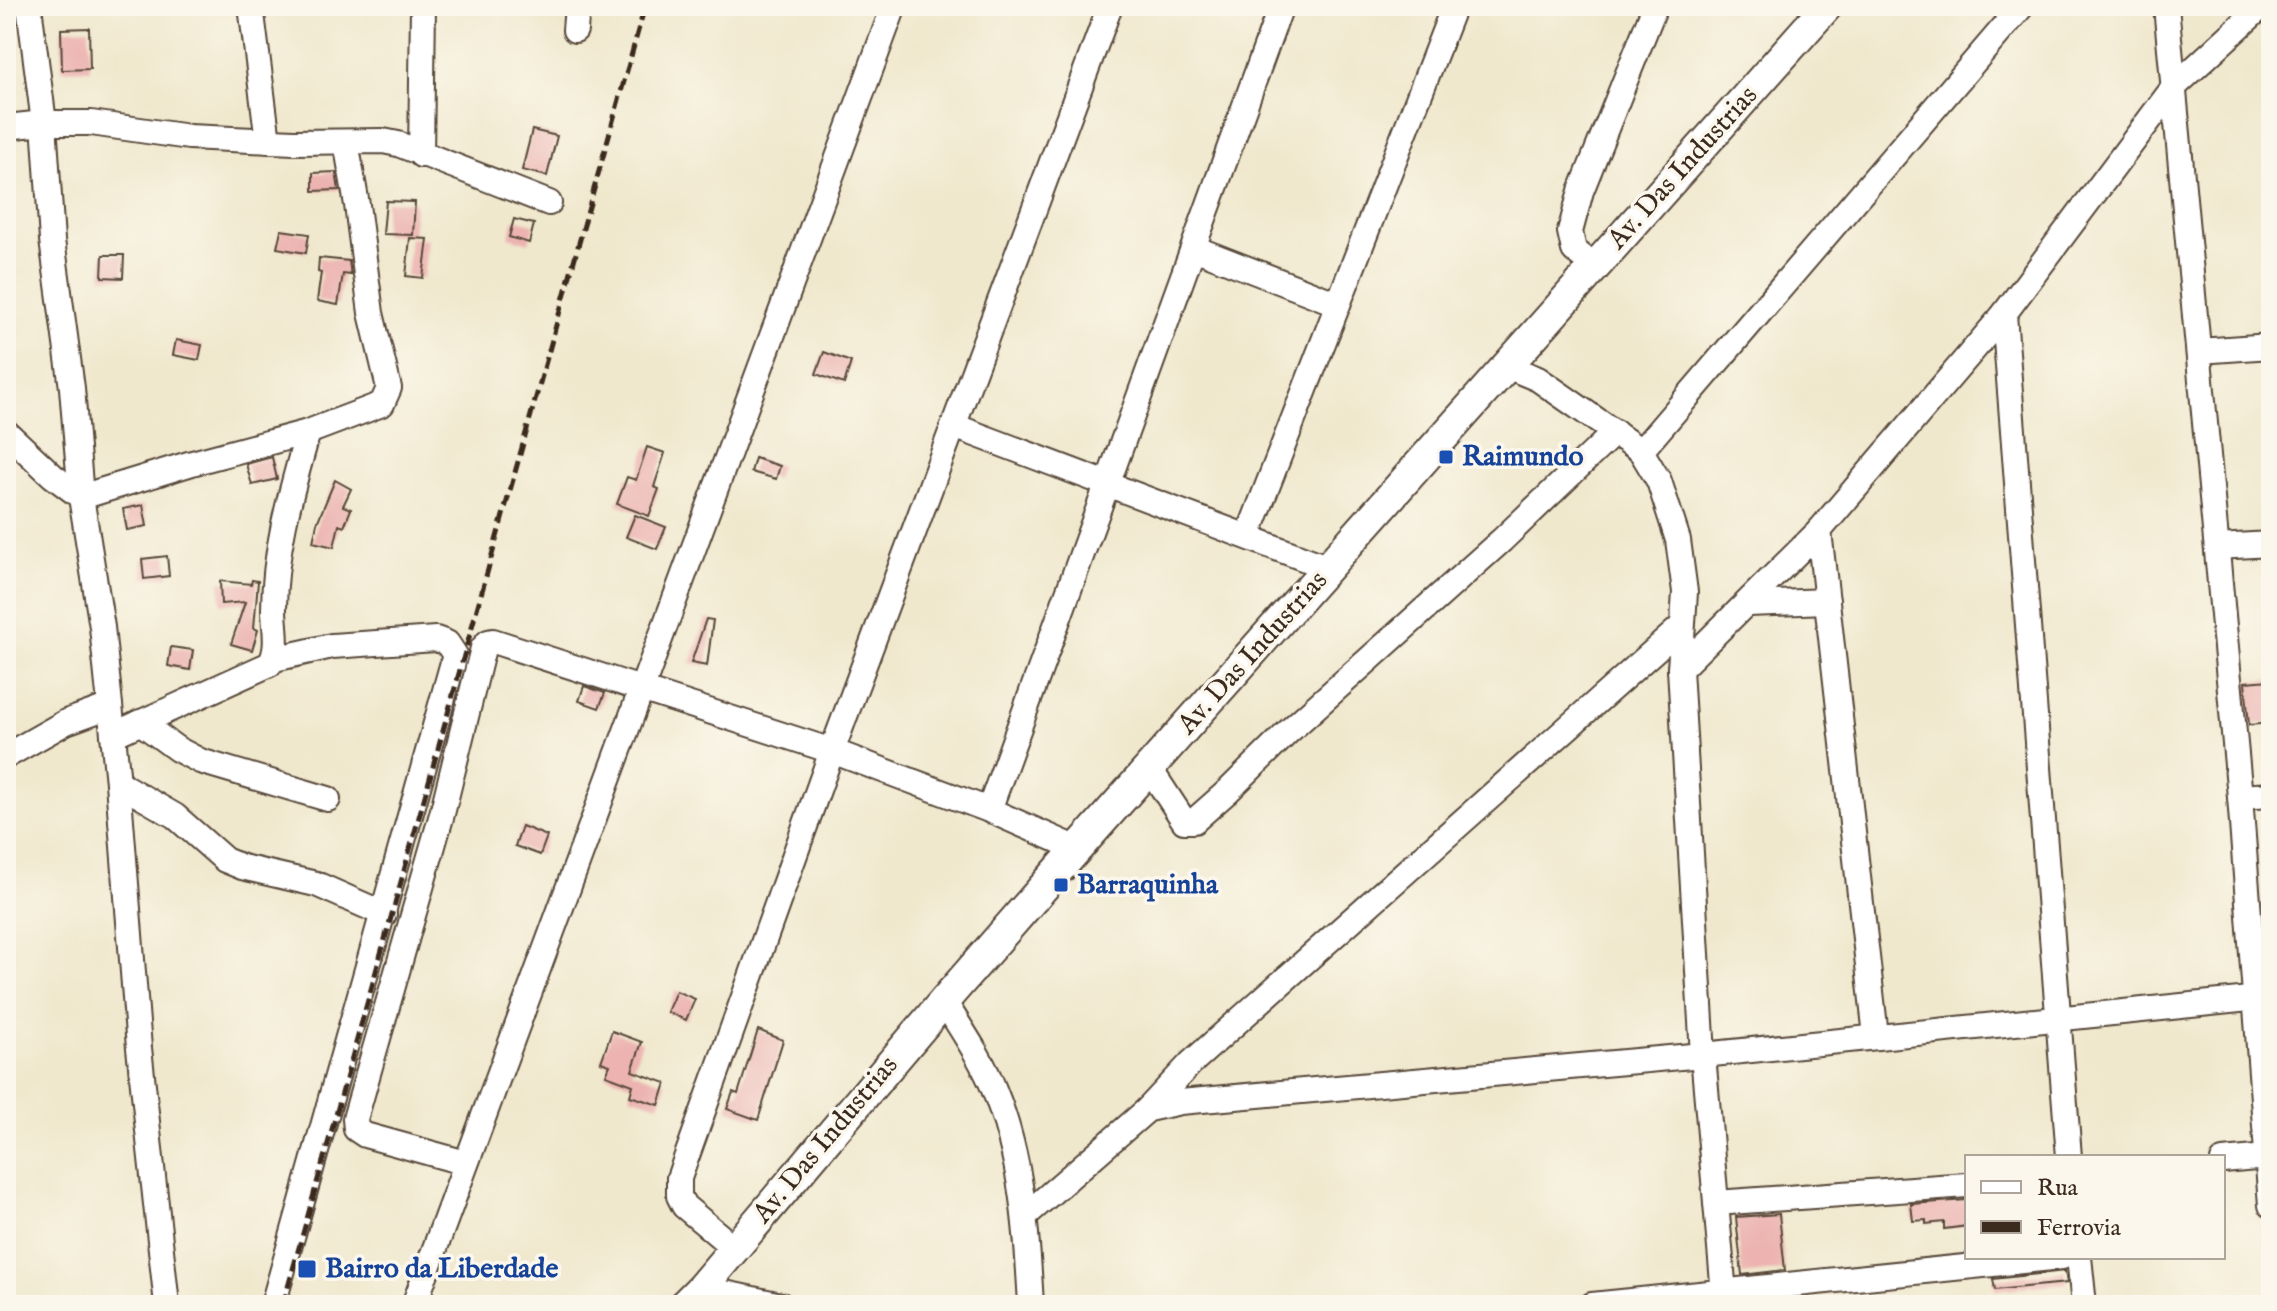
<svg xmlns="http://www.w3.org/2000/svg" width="2277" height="1311" font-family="'IM FELL English',serif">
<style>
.building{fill:#ecb3b0}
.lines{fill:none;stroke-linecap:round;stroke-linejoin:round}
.minor-casing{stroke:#564638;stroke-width:28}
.major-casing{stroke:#564638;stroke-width:34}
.minor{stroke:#fff;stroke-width:24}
.major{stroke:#fff;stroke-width:30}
.rail{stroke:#3b2a1e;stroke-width:5;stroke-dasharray:12 6;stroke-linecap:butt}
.transit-dot{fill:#1a4fb4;stroke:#fbf7ec;stroke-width:3}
.labels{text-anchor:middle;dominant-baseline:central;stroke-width:7;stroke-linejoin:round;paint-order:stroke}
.street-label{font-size:28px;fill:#3b2a1e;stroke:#fbf7ec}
.transit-label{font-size:28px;font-weight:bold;fill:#164399;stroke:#fbf7ec;text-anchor:start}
</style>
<rect width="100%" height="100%" fill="#fbf7ec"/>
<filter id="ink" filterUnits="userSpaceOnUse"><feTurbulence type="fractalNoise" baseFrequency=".0125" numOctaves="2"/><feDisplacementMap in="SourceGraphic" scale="16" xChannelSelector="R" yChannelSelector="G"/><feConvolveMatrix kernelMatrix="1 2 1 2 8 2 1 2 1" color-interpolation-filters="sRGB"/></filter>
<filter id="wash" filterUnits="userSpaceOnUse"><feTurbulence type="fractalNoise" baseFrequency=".006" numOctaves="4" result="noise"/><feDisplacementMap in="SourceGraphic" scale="32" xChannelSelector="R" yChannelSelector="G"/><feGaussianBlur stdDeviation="1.8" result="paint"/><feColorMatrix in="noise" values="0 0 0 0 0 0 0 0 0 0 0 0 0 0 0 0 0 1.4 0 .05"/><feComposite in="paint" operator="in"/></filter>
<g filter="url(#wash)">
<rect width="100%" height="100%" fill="#f0e8cd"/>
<g id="blocks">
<g class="building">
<polygon points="89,28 90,69 62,70 61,29"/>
<polygon points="532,130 557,136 547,176 522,170"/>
<polygon points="336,172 339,190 313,191 313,173"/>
<polygon points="386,201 415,202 413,235 383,234"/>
<polygon points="514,219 534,224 529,243 509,237"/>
<polygon points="281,230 309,234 306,253 277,248"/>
<polygon points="410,238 428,239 423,278 406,276"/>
<polygon points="103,255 124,255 123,278 102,277"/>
<polygon points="319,258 349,261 351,275 343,274 338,305 317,301 321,273 318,272"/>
<polygon points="176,340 202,345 199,360 173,355"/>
<polygon points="824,352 851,362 844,384 816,374"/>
<polygon points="647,447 665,453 654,487 659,489 649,516 617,504 627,477 636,480"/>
<polygon points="272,457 277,479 252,485 246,464"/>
<polygon points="755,458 780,466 776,479 751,472"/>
<polygon points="335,480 351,489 343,506 351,509 344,527 339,525 334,547 313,542 317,523"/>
<polygon points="143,505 147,526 127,530 123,509"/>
<polygon points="635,515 666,527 657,549 626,537"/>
<polygon points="167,556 169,576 144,579 142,559"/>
<polygon points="252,580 258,581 254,628 258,630 252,650 231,644 245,602 221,604 220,581 251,584"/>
<polygon points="706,619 713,620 707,666 691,663"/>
<polygon points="171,647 193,650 190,670 168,666"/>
<polygon points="2271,680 2271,723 2249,725 2245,682"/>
<polygon points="584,686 605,693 599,708 579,701"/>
<polygon points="522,826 547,836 540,855 515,846"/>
<polygon points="676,991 695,999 686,1020 667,1012"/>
<polygon points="758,1030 783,1040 758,1120 727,1109 733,1092 738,1094"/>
<polygon points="612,1031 642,1042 632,1071 666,1083 659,1105 630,1096 633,1085 606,1075 610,1065 601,1062"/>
<polygon points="1967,1200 1967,1226 1944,1229 1944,1222 1926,1224 1926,1220 1913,1221 1911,1204"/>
<polygon points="1779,1214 1785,1270 1742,1275 1736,1217"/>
<polygon points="2065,1271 2067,1283 1995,1290 1993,1279"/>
</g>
</g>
</g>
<g filter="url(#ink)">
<use href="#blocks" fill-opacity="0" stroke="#564638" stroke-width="2"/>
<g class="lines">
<g class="minor-casing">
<g id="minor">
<polyline points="29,6 44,123 52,240 72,388 81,497 102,627 118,783 139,1048 167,1305"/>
<polyline points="251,6 268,141"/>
<polyline points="2166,6 2240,797 2271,1205"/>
<polyline points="575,30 577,6"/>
<polyline points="6,127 44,123 91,123 189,137 294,142 383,141 398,144 549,203"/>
<polyline points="421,155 423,6"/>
<polyline points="1194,248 1338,304"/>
<polyline points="1595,267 1574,250 1570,232 1581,191 1655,6"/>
<polyline points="2004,314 2069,1157"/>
<polyline points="2199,351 2271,346"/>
<polyline points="1507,366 1538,379 1641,451 1659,481 1678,540 1685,592 1680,669 1703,1055 1725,1305"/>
<polyline points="954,426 1329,568"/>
<polyline points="6,432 53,476 81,497 192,463 308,432 382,404 389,388 371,313 357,205 346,142"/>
<polyline points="1641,451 2022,6"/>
<polyline points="1819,531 1876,1036"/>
<polyline points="1248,536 1454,6"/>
<polyline points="2217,547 2271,544"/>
<polyline points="1747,604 1827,601"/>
<polyline points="1680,669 1819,531 2004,314 2174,87 2262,6"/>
<polyline points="140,722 177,749 200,761 328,799"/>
<path d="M 113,735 L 270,664 C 280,648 274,627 274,609 C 274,549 292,489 308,432"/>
<polyline points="6,756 66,722 110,706"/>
<polyline points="1150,769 1184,821 1194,821 1228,791 1289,731 1502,540 1615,432"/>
<polyline points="118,783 175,816 225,860 242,867 316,884 384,914"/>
<polyline points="2240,797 2271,795"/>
<polyline points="989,810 1281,6"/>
<path d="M 944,1001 C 960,1028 981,1057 993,1087 C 1022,1156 1027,1231 1031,1305"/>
<polyline points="1148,1109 1180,1102 1703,1055 2269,997"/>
<polyline points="2223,1161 2267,1157"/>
<polyline points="466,1163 365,1135 356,1129 355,1119 442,814 483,648 488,642 493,641 832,751 989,810 1078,849"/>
<polyline points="1716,1203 1967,1185"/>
<polyline points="1026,1215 1148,1109 1191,1063 1682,626"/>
<polyline points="734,1248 684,1206 679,1196 679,1178 832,751 1110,6"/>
<polyline points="2079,1257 2084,1305"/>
<polyline points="701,1288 781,1305"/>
<polyline points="273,1305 455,655 447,643 436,639 332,646 274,659"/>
<polyline points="414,1305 894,6"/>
<polyline points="1592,1305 2062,1257"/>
</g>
</g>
<g class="major-casing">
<polyline id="major" points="684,1305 701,1288 944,1001 1054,875 1827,6"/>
</g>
<use href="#minor" class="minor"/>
<use href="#major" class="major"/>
<polyline class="rail" points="283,1305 645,6"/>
</g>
</g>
<g class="transit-dot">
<rect x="1438" y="449" width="16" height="16" rx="4"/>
<rect x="1053" y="877" width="16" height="16" rx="4"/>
<rect x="297" y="1259" width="20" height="20" rx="4"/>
</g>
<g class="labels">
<g class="street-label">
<text transform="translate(1683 168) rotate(-48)">Av. Das Industrias</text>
<text transform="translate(1253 653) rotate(-48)">Av. Das Industrias</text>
<text transform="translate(826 1140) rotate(-50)">Av. Das Industrias</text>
</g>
<g class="transit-label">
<text x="1462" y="457">Raimundo</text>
<text x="1077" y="885">Barraquinha</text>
<text x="325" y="1269">Bairro da Liberdade</text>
</g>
</g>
<rect width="2277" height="1311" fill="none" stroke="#fbf7ec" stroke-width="32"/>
<rect x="1965" y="1155" width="260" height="104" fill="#fbf7ec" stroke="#aea59a" stroke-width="2"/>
<rect x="1981" y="1181" width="40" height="12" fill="#ffffff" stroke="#aea59a" stroke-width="2"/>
<text x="2037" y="1195" font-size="24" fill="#3b2a1e">Rua</text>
<rect x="1981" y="1221" width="40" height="12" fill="#3b2a1e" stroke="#aea59a" stroke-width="2"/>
<text x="2037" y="1235" font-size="24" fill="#3b2a1e">Ferrovia</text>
</svg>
